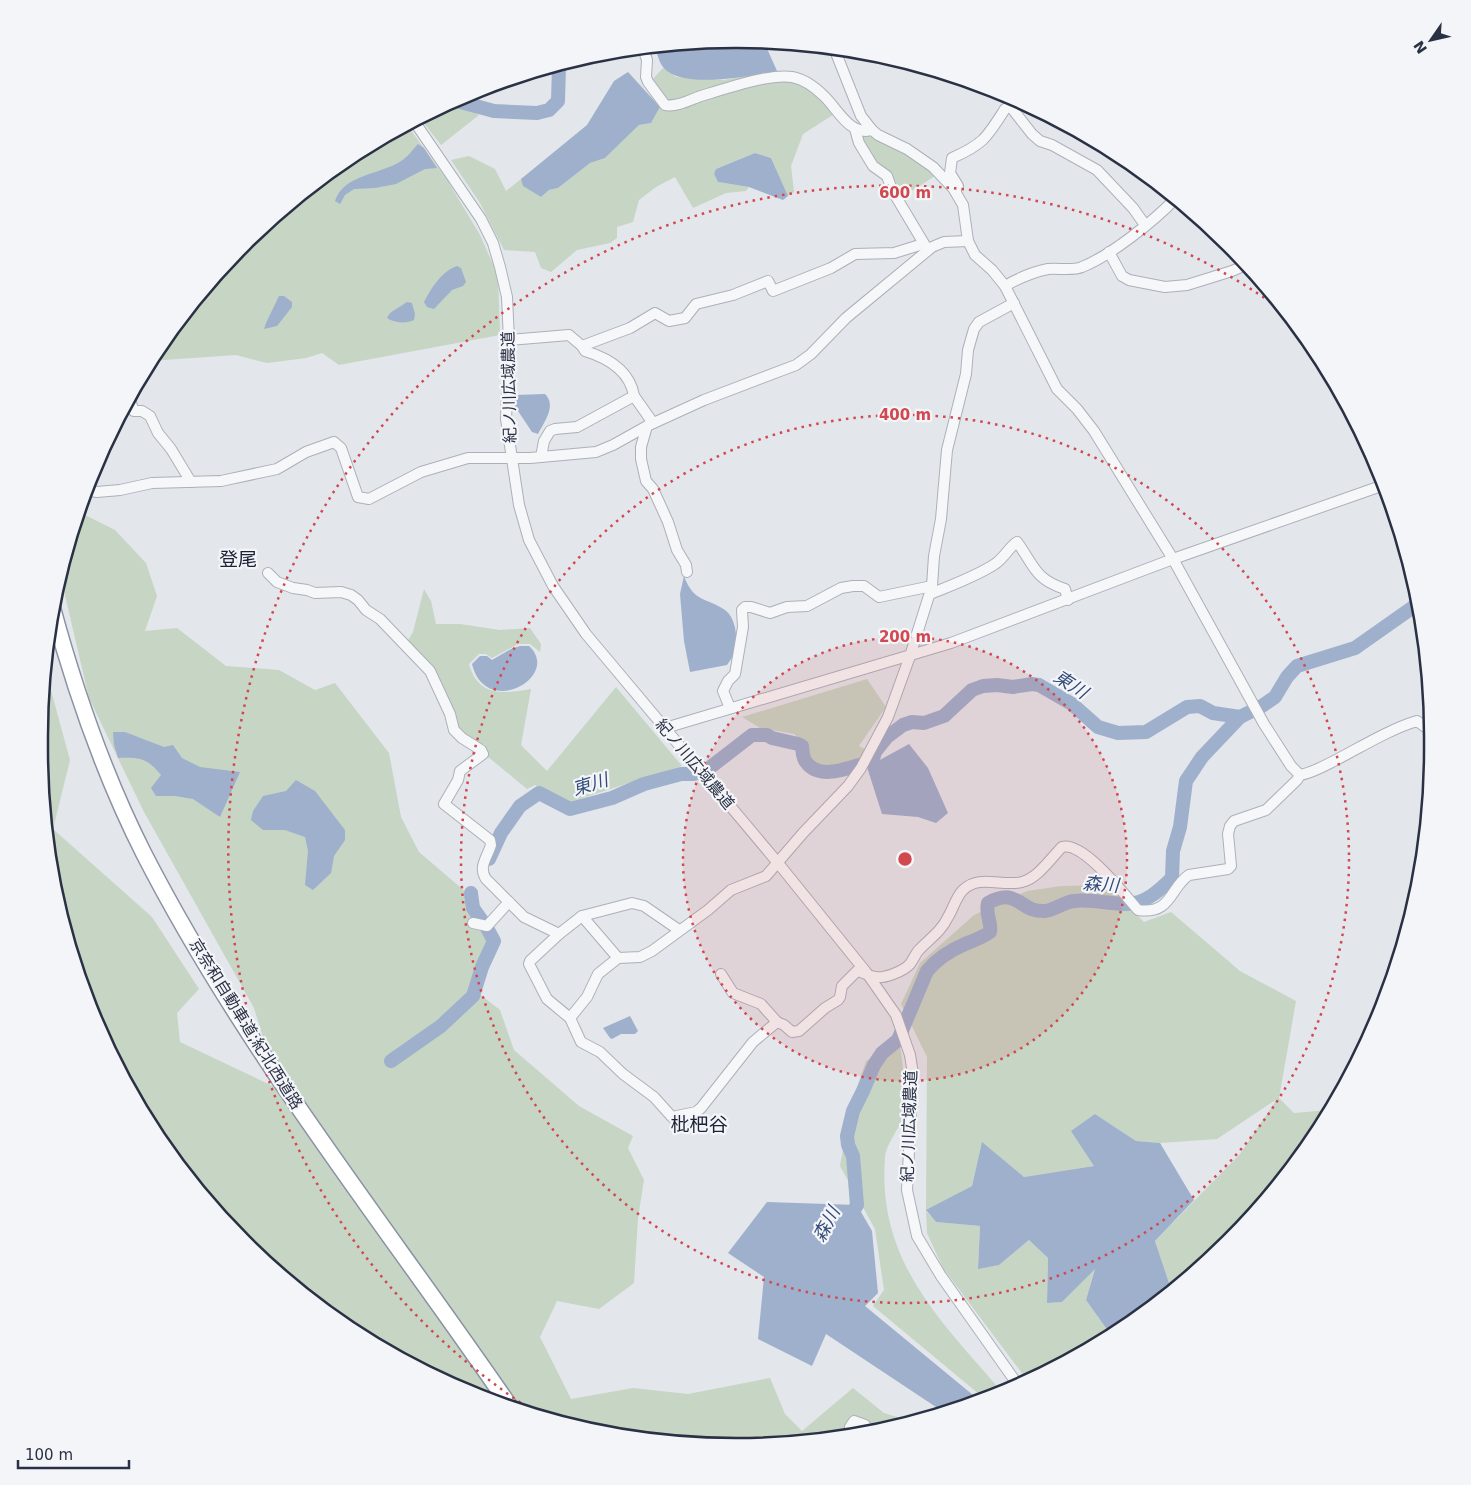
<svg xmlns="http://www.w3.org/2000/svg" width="1471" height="1485" font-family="'DejaVu Sans','Noto Sans JP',sans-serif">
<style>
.green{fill:#c7d5c4}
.water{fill:#9eb0cc}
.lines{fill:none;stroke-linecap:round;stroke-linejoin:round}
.river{stroke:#9eb0cc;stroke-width:14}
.minor-casing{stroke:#acb0b9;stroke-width:12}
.highway-casing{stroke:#8a91a2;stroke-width:18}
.minor{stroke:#f6f7f9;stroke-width:10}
.highway{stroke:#fff;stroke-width:15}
.ring{fill:none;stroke:#d1484f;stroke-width:2.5;stroke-dasharray:2.5 5}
.labels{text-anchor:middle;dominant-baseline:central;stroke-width:4.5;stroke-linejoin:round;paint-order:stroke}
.street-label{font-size:16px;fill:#2a3144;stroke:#f3f5f8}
.water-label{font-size:18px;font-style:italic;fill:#344c79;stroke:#f3f5f8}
.quarter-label{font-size:19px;fill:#1c2235;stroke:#f3f5f8}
.rim{fill:none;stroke:#2a3144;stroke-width:2.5}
.centre{fill:#d1484f;stroke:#f3f5f8;stroke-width:2.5}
.ring-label{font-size:15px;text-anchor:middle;font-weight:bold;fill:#d1484f;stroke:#f3f5f8;stroke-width:4.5;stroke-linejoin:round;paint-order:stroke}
</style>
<rect width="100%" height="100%" fill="#e3e6eb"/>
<g class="green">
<polygon points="663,68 676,77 723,80 777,71 819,92 836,113 803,134 791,166 794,192 788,196 771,158 755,153 716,169 714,174 718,182 749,187 746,191 726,193 693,208 675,177 656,187 639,200 633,222 617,227 617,238 610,243 577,250 551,272 541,268 535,252 504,250 480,203 451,160 469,156 495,169 506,191 521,179 524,186 541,197 549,190 558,188 590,163 605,158 639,125 651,123 660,107 652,80"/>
<polygon points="448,103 460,105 479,115 441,145 420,118"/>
<polygon points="407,125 447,180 480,235 498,276 500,335 339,365 322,353 306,358 267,363 236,355 149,361 156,349 243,243 348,156"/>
<path d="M 860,132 C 887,144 915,154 935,176 L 902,197 L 888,171 L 875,161 L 862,141 Z"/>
<polygon points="79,512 115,530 146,563 157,596 145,631 177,628 226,666 279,670 315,690 335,683 389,753 401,817 419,852 467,893 487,932 494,956 485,970 477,992 500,1010 514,1050 579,1106 633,1136 628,1148 644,1180 638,1218 634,1283 599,1309 557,1301 540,1337 571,1399 633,1388 688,1394 770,1378 785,1414 802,1431 853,1388 884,1413 910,1421 872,1433 736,1446 600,1433 469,1393 349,1329 243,1242 156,1137 92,1016 52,886 39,749 46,672 70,760 53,829 152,917 199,989 177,1013 180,1042 279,1089 254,1008 144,812 89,698 60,574"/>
<path d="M 424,589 L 431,601 L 436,624 L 460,624 L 500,630 L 530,628 L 541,644 L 540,652 L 530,644 L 518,644 L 492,658 L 486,654 L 479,654 L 469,664 C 478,697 503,694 531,689 L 521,745 L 547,771 L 616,687 L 682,766 L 570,802 L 535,785 L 527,789 L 487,756 L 485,745 L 469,738 L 458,728 L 407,642 L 413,632 Z"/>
<path d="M 867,679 L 886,707 L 859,746 L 865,749 L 861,759 C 836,768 811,779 805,744 L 794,734 L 760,728 L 742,717 Z"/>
<polygon points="1107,885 1144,922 1171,912 1240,971 1296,1001 1279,1098 1294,1113 1329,1110 1315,1136 1228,1242 1171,1289 1155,1241 1240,1154 1277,1099 1217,1139 1160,1143 1136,1141 1095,1114 1094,1166 1024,1177 982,1143 972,1186 926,1211 936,1222 980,1226 978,1268 999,1265 1029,1240 1048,1258 1047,1303 1062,1302 1095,1268 1086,1300 1111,1335 1027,1380 943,1268 927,1233 926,1210 927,1057 901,1004 920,963 974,915 1027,891 1061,886"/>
<path d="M 900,1044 C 902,1062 909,1102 902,1119 C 898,1131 886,1144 885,1157 C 877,1261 940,1320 1003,1393 L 985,1399 L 873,1306 L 884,1290 L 875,1229 L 840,1166 L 851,1105 L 866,1061 Z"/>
</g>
<g class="water">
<path d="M 735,39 L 757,41 L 765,44 L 777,71 C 752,76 680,90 663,67 C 659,62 658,55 655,49 L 655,47 Z"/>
<polygon points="628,72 660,107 651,123 639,125 605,158 590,163 558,188 549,190 541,197 523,186 521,179 587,125 614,81"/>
<path d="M 418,144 L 424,148 L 437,168 L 425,169 L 396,184 L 375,188 L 354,189 L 345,195 L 340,204 L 335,201 C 344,174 380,175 401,161 C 408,157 413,149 418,144 Z"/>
<polygon points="755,153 771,158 788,196 783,200 749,187 718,182 714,174 716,169"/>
<path d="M 457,266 L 461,268 L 466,282 L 463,286 L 452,290 L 434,309 L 427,307 L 424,302 C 431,288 442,271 457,266 Z"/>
<polygon points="279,296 284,296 292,302 292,307 277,326 264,329 266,323"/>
<path d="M 407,302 L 412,303 L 415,314 L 414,320 C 407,324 394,323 387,318 L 390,313 Z"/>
<path d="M 545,394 C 557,406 544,422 538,434 L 532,432 L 514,405 L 515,395 Z"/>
<path d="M 684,576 C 694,603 706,597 725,610 C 736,618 738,639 735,651 C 733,656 730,661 727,665 L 690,672 L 684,641 L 680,594 Z"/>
<path d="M 520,646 L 529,646 C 562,676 486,720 472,664 L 480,656 L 487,656 L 492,660 L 511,649 Z"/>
<path d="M 113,732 L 125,732 L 164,747 L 173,745 L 182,758 L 200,767 L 240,772 L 220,817 L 193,799 L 175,796 L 156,796 L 151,788 L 161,775 C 147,758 140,757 118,758 L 114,745 Z"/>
<polygon points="909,744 928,768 948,813 936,823 918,817 882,814 867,767"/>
<polygon points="296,780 315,791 345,830 345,840 334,856 331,873 313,890 305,885 308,851 305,837 285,830 263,830 251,820 253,811 263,796 286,791"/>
<polygon points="630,1016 638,1031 635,1034 621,1034 612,1039 610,1038 603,1028"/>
<polygon points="1095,1114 1136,1141 1160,1143 1194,1200 1155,1241 1171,1289 1123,1329 1111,1335 1086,1300 1095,1269 1062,1302 1047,1303 1048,1258 1029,1240 999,1265 978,1269 980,1226 936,1222 926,1210 972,1186 982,1142 1024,1177 1094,1166 1071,1131"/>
<polygon points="767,1202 857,1205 872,1231 878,1293 865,1306 979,1400 942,1411 826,1334 812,1366 758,1339 764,1277 728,1253"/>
</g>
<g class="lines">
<g class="river">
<polyline points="453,100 494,111 537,113 549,110 558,101 559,66 557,65"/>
<polyline points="866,761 873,759 875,752 887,737 903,725 912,722 924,723 944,716 972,690 983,686 997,685 1013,687 1032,684 1039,685 1072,704 1098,727 1118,733 1146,732 1187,707 1200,706 1213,713 1240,717"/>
<path d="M 708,769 L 752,735 L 767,735 L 772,738 L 798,744 L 802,746 C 803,752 802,757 806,762 C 818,779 843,770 859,765"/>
<polyline points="489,859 501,833 520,806 539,793 570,809 612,798 644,784 681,774 694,774"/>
<polyline points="471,893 473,908 485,925"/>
<polyline points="391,1061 441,1026 473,996 482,967 494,941 487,928"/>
<path d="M 848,1220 L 857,1205 L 853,1156 L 848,1145 L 847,1136 L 853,1111 L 863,1091 L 874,1065 L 882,1053 L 898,1040 L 927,971 C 937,959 951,950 965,944 C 974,940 982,938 990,932 C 992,922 985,915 988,903 C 1018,886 1020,913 1045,911 C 1055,910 1064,902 1074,901 C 1092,899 1109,904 1127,904 C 1145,904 1160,890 1172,878 L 1173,851 L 1180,827 L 1186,781 L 1202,757 L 1240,717 L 1262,706 L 1275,697 L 1287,677 L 1297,666 L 1355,648 L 1419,603"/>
</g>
<g class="minor-casing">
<g id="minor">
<path d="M 643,48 L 647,60 L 646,77 L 648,82 L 665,105 C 676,107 688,101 698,97 C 721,90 769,73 792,77 C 804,79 817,89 825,97 C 838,110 850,136 872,130"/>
<polyline points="834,48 861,116 872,130 878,135 907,149 933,167 953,188 963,205 968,241 975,255 992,270 1005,286 1057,389 1077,409 1094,431 1173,559 1264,724 1291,766 1300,775"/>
<polyline points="1008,95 1010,106 1032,134 1040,141 1052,145 1097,170 1133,208 1145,225"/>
<polyline points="414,121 481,219 493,243 500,267 507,297 509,340 506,419 519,505 529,540 553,586 586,634 778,863 866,972 896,1015 910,1055 913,1074 907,1190 917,1236 941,1276 1018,1385"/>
<polyline points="855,129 859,143 873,166 887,176 892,190 926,247"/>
<path d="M 955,191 L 958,186 L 950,173 L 952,158 C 984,144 987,137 1005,109 L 1010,106"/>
<polyline points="1109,252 1122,276 1129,280 1165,287 1187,285 1232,271 1246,265"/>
<path d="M 1005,286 C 1019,278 1032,272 1048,269 C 1059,268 1073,271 1082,267 C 1110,256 1154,221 1175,199"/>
<path d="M 509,340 L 569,335 L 582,346 L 585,351 C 608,358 630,371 634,396 L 577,427 L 555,429 L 550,431 L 544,441 L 541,457"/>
<polyline points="582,346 630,328 655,313 669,321 685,318 696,304 733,295 768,281 773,291 831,268 855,254 894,253 923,244"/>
<polyline points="634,396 653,423"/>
<polyline points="129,398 134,411 142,411 150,416 158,433 171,449 191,482"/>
<polyline points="647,426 641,447 641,459 646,481 653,489 668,522 677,550 686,565 687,572"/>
<polyline points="85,490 97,492 120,490 152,483 221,481 277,469 306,452 334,442 341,448 358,497 369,499 421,472 468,458 530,458 596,452 613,445 647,426 704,400 796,365 811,354 846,318 932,247 944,242 968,241"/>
<path d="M 268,573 L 277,582 L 293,588 L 307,590 L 315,593 L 341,592 L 351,595 L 358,600 L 366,610 L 380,619 L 430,671 L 450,714 L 454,730 L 462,738 L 481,750 L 483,754 L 460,771 L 458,780 L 444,804 L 490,840 L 491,845 C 487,858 478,867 486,879 L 524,917 L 559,934"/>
<path d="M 930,594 C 952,585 975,577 995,564 C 1005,557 1009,547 1017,542 C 1034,565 1034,579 1065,589 L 1068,600"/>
<polyline points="730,708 723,691 728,681 735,674 743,627 742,610 745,607 751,607 770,613 787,607 807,606 841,588 853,586 864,586 879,597 932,586"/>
<polyline points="665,728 951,643 1173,559 1384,485"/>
<polyline points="582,916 618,958"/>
<polyline points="473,923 487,926 509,902"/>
<path d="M 679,930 L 644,906 L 632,903 L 582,916 L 559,934 L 530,961 L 529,964 L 547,999 L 570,1018 L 581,1042 L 600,1052 L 623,1074 L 654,1097 L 672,1117 L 696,1112 L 701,1108 L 753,1042 L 777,1022 L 784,1025 L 792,1032 L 799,1031 L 825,1008 L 838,1000 L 840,997 L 842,986 L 857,971 C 863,972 869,976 875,977 C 884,979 904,971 910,964 C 913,960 915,955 918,951 C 929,939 941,932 948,917 C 953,909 956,897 963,890 C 979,874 1002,887 1022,882 C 1038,878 1051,858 1062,847 C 1083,841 1125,895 1138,910 C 1172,915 1170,887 1189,875 L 1228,869 L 1231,866 L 1228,834 L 1230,826 L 1234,821 L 1266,810 L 1297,780 L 1300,775 C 1312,773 1324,766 1336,760 C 1361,747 1390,729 1417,721 L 1432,732"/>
<polyline points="721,974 733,993 761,1004 777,1022"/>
<polyline points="570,1018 587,997 598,974 618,958 640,957 652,951 708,910 731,890 766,876 803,833 848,786 861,768 888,717 910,656 932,586 934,556 941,519 947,450 966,374 968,350 974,329 979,322 1014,303"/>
<polyline points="855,1434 850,1427 854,1421 865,1425 872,1433"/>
</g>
</g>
<g class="highway-casing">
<path id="highway" d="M 52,606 C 75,691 104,775 144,854 C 245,1051 385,1224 509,1405"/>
</g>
<use href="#minor" class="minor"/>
<use href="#highway" class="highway"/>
</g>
<circle cx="905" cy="859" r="222" fill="#d1484f" fill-opacity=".12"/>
<g class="ring">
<circle cx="905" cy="859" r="222"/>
<circle cx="905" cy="859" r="444"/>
<path d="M533 1411A666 666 0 1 1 1282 310"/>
</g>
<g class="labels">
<g class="street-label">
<text transform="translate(509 387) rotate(-91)">紀ノ川広域農道</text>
<text transform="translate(695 764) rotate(50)">紀ノ川広域農道</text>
<text transform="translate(246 1024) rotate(58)">京奈和自動車道;紀北西道路</text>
<text transform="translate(909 1126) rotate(-88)">紀ノ川広域農道</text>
</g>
<g class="water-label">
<text transform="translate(1071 684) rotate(33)">東川</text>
<text transform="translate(590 784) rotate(-17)">東川</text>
<text transform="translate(1101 884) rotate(4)">森川</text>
<text transform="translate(826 1224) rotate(-62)">森川</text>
</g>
<g class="quarter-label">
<text x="238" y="559">登尾</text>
<text x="699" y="1124">枇杷谷</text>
</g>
</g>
<path d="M0 0H1471V1485H0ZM736 48H736A688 688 0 0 1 1424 736V750A688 688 0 0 1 736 1438H736A688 688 0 0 1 48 750V736A688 688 0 0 1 736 48Z" fill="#f3f5f8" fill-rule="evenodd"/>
<path class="rim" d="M736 48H736A688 688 0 0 1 1424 736V750A688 688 0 0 1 736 1438H736A688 688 0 0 1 48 750V736A688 688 0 0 1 736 48Z"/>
<circle cx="905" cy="859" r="8" class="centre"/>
<g class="ring-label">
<text x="905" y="198">600 m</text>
<text x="905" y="420">400 m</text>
<text x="905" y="642">200 m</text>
</g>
<g transform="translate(1431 40) rotate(236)" stroke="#f3f5f8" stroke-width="4" paint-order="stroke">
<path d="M0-4L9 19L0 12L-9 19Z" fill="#2a3144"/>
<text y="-8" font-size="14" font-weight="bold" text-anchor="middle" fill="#2a3144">N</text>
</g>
<path d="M18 1460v8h111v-8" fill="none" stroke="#2a3144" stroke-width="2.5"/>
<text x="25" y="1460" font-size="15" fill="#2a3144" stroke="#f3f5f8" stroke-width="4" paint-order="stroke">100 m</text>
</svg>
